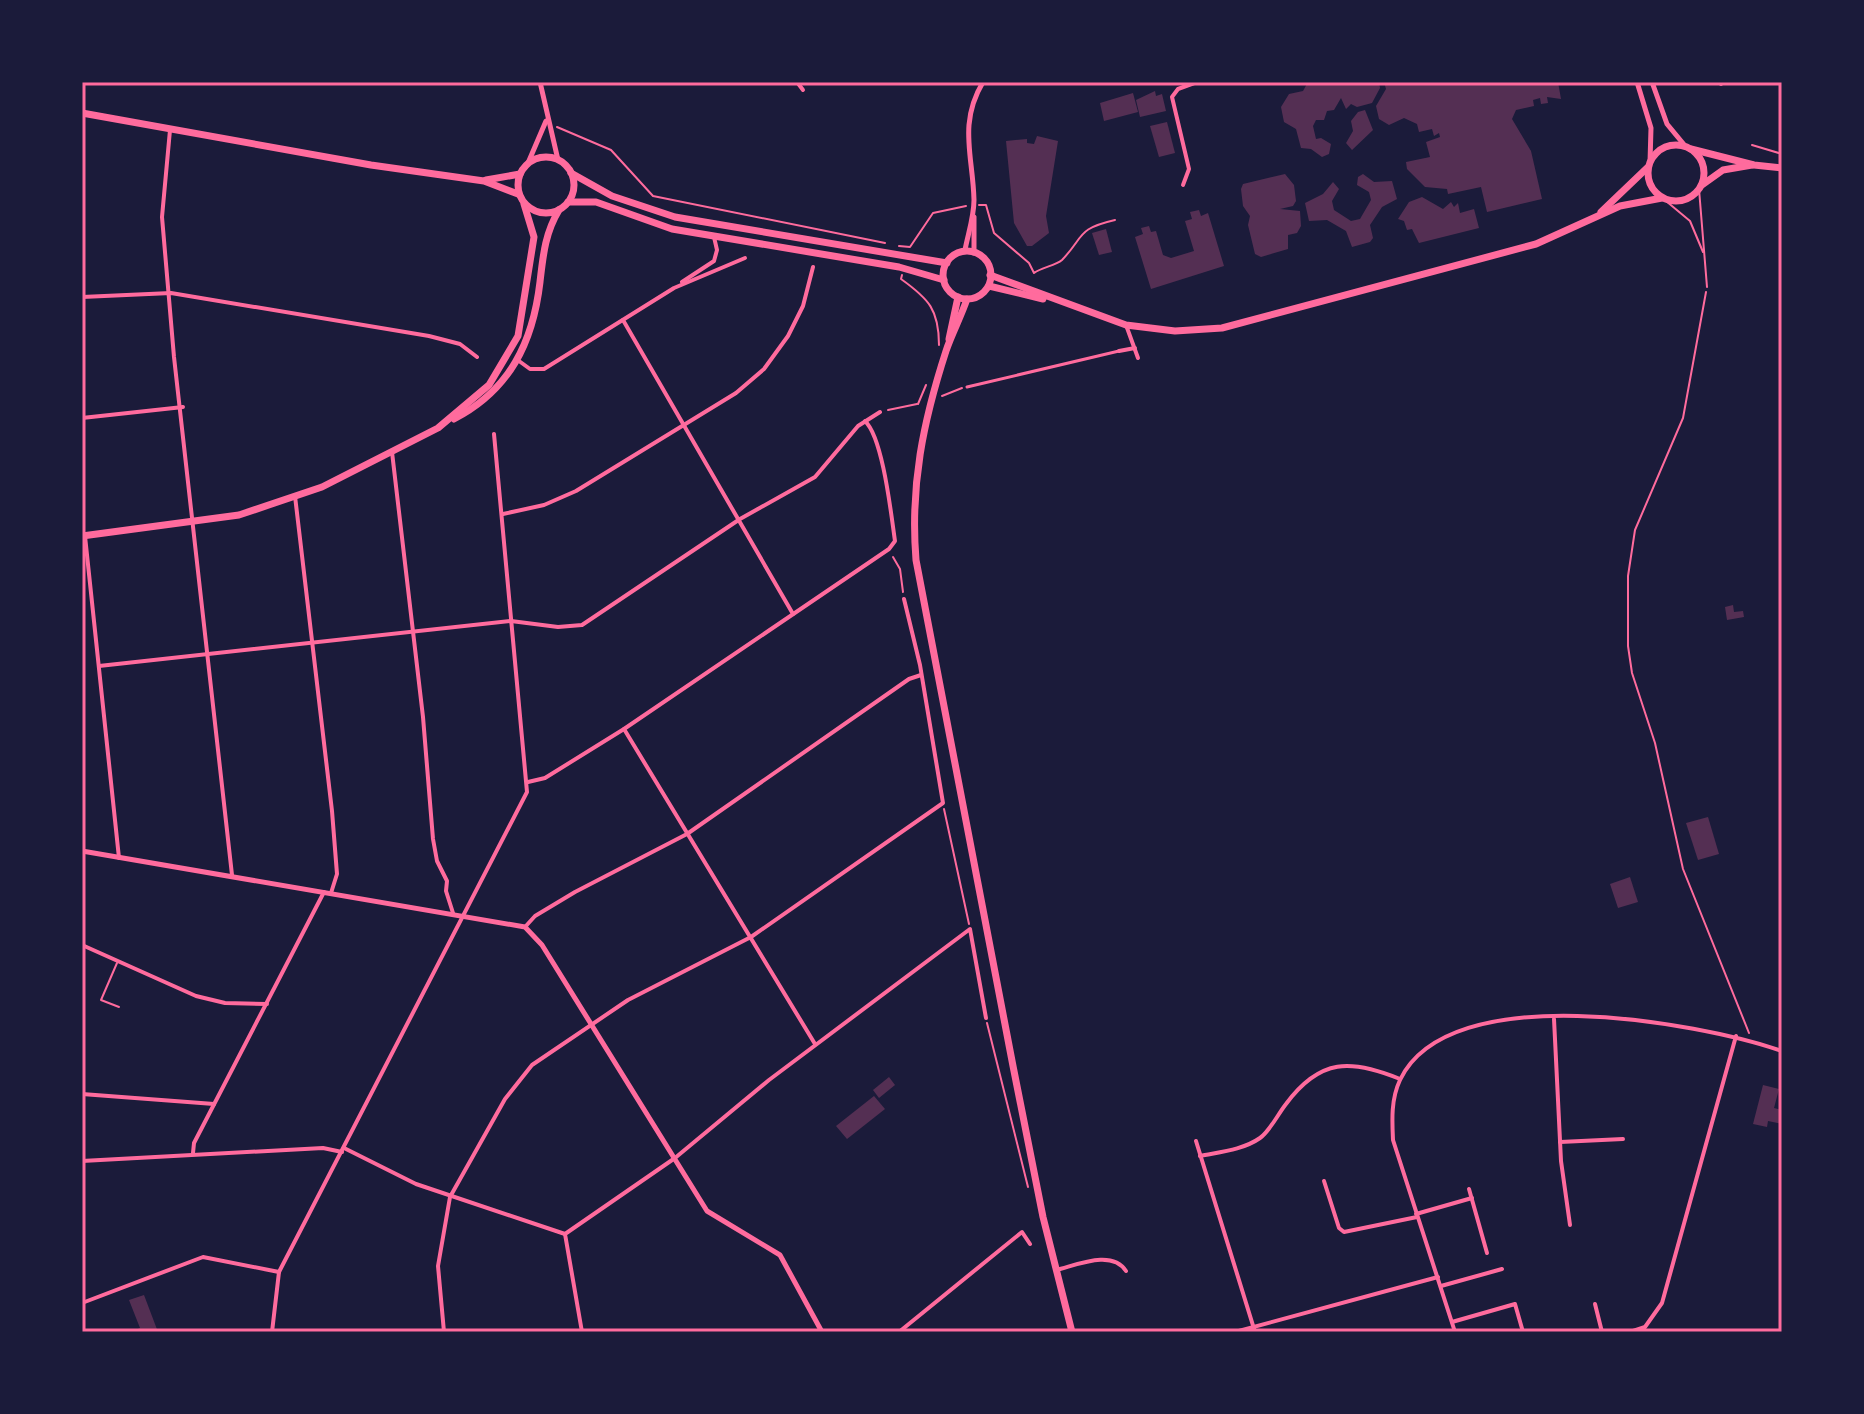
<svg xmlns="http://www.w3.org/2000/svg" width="1864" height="1414" font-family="Georgia,serif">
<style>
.building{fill:#542f53}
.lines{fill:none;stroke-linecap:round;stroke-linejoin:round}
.path{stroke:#ff6b9d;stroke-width:2}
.service{stroke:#ff6b9d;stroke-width:2}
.pedestrian{stroke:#ff6b9d;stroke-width:3}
.minor{stroke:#ff6b9d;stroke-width:4}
.tertiary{stroke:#ff6b9d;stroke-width:5}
.primary{stroke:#ff6b9d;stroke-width:7}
.neatline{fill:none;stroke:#ff6b9d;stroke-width:3}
</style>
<rect width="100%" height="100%" fill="#1b1b3a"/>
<g class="building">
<polygon points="1308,82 1379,82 1380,88 1372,103 1357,107 1351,104 1346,109 1341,98 1334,110 1327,111 1324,120 1316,120 1313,126 1316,139 1321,138 1331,144 1329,154 1322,157 1311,149 1301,148 1296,129 1284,122 1281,107 1289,94 1303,91"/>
<polygon points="1384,82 1558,82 1561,99 1547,97 1548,103 1541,104 1540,98 1533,100 1534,106 1516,110 1512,119 1531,151 1542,199 1487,212 1481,187 1448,194 1447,189 1425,187 1407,169 1406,162 1430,157 1426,142 1440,137 1439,133 1434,136 1432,129 1419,132 1417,124 1404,118 1389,125 1379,119 1376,106 1386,89"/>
<polygon points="1155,91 1156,96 1162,94 1166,111 1140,117 1136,100"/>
<polygon points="1133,93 1138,112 1104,121 1100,103"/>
<polygon points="1365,110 1373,130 1352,150 1346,143 1353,131 1351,121 1358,112"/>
<polygon points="1167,122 1175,153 1159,157 1150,126"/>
<polygon points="1037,136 1058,141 1046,216 1049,233 1032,246 1027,246 1014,223 1006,141 1027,139 1027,143 1034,144"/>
<polygon points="1285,174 1294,185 1296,201 1293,206 1280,209 1300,211 1301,226 1297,233 1288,235 1288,249 1261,257 1255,254 1248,225 1250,216 1243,206 1241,189 1243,184"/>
<polygon points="1363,174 1374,182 1392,181 1397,199 1382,207 1370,225 1373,238 1370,242 1352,247 1346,231 1327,220 1309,221 1305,203 1323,194 1333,182 1339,189 1332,201 1334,210 1351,221 1360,219 1371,200 1369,192 1357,185 1358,177"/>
<polygon points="1422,197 1443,209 1451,202 1454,207 1458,203 1460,213 1474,209 1479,228 1419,243 1412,229 1407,230 1404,221 1398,219 1409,202"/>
<polygon points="1199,210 1201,216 1208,213 1224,266 1151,289 1135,237 1143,234 1141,228 1149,226 1151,232 1156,231 1163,255 1171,258 1194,251 1185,221 1192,219 1190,212"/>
<polygon points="1106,229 1112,252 1099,255 1092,233"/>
<polygon points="1733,605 1734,612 1743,611 1744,617 1727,620 1725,607"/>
<polygon points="1708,817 1719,854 1698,860 1686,823"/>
<polygon points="1630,877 1638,902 1618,908 1610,884"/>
<polygon points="889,1077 895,1085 879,1098 873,1090"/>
<polygon points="1763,1085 1779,1089 1774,1108 1782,1110 1782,1124 1768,1121 1767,1127 1753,1124"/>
<polygon points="874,1096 885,1109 847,1139 836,1126"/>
<polygon points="144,1295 158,1332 131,1332 140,1328 129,1300"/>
</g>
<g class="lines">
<g class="path">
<polyline points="557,127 611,150 653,196 885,243"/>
<polyline points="1752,145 1782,154"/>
<path d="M 979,205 L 986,205 L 994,233 L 1029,263 L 1034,273 C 1042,267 1055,266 1062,260 C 1085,236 1076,229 1115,220"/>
<polyline points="899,246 910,247 933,213 966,206"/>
<path d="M 902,275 L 901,279 C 929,299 939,310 939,345"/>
<polyline points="1706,292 1683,418 1635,530 1628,576 1628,646 1632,673 1655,743 1683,869 1749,1033"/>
<polyline points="942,396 962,388"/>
<polyline points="918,404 926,385"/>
<polyline points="888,410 917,404"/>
<polyline points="893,557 900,569 903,592"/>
<polyline points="944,809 969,924"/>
<polyline points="987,1023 1028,1187"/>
</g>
<g class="service">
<polyline points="1699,189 1707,287"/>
<polyline points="1666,201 1690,221 1703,252"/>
<polyline points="117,963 101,1000 119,1007"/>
</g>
<polyline class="pedestrian" points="967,387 1119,351"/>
<g class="minor">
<polyline points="797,82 803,90"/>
<polyline points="1721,84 1721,82"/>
<polyline points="170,130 162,217 174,357 232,875"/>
<polyline points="1183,185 1189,169 1172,97 1178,89 1197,82"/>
<polyline points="682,282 714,261 717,250 714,237"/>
<polyline points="82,297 171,293 429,336 460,344 477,357"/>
<polyline points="623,320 793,614"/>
<polyline points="1126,325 1138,358"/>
<polyline points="1119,351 1135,348"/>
<polyline points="519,361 530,369 544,369 674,288 745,258"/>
<polyline points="82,418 183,407"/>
<polyline points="392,452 423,717 433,839 437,861 447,881 446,891 453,913"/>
<polyline points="295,496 332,811 337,874 331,893"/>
<polyline points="503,514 544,505 576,491 736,393 764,369 788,336 803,306 813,267"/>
<polyline points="85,536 119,858"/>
<polyline points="99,666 511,621 558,627 582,625 740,519 815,477 858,426 880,412"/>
<polyline points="624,729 815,1044"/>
<path d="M 528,782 L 545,778 L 624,729 L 889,549 L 895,541 C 891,514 883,438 865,421"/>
<polyline points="525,927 535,916 575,892 687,834 909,679 921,675"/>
<polyline points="82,945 196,996 225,1003 267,1004"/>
<polyline points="1554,1019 1561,1161 1570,1225"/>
<polyline points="82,1094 214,1104"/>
<polyline points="1196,1141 1255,1332"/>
<polyline points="1560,1142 1623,1139"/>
<polyline points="344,1148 416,1184 565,1234"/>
<polyline points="193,1153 194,1143 324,892"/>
<path d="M 1200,1156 C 1219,1152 1243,1150 1260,1138 C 1270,1131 1278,1114 1286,1104 C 1320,1058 1351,1059 1400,1079"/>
<polyline points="82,1161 323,1148 342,1152"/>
<polyline points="1324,1181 1339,1228 1344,1232 1417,1217"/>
<polyline points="1469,1189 1487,1253"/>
<polyline points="1416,1214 1472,1198"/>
<path d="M 1056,1270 C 1077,1265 1112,1249 1126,1271"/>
<polyline points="1441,1286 1502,1269"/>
<polyline points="82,1303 203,1257 279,1272"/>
<polyline points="1595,1304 1602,1332"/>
<polyline points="1452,1322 1515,1304 1523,1332"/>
<polyline points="272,1332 279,1272 527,792 494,434"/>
<polyline points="444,1332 438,1266 450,1197 505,1099 532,1065 628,1000 751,937 943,803 920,665 904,599"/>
<polyline points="582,1332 565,1234 675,1158 769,1080 970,929 986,1018"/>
<polyline points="899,1332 1022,1232 1030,1244"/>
<polyline points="1235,1332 1438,1277"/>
<path d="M 1455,1332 L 1393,1140 C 1392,1120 1391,1099 1400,1080 C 1449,977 1697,1022 1782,1051"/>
<polyline points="1630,1332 1645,1327 1662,1303 1736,1036"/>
</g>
<g class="tertiary">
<polyline points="540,82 558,160"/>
<polyline points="1637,82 1651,128 1650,162"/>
<polyline points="1652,82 1667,124 1686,147"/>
<polyline points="528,163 546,121"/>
<polyline points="974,217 974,253"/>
<path d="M 965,250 C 968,234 974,217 974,200 C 973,156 958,124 983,82"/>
<polyline points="82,851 525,927 542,945 707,1211 780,1255 822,1332"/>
</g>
<g class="primary">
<polyline points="82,113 371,165 484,181 518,194"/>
<circle cx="1676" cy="173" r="28"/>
<polyline points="1691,149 1754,165 1782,168"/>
<circle cx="546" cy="185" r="28"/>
<polyline points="571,173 612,196 675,217 947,263"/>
<polyline points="486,180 520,174"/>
<polyline points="1702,185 1723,170 1752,165"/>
<polyline points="568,202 596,202 672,229 899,267 944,280"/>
<polyline points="1601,212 1647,168"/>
<circle cx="967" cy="275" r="24"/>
<polyline points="990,275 1126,325 1175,331 1222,328 1536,244 1620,206 1662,198"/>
<polyline points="989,286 1043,299"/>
<path d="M 967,299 C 961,317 952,333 946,351 C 923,422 910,486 916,560 L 1013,1066 L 1043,1217 L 1072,1332"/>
<polyline points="949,339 958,297"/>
<path d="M 454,419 C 510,390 533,342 540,282 C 543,256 545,233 559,210"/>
<polyline points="82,536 239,515 322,487 438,428 489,385 518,336 534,237 524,204"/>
</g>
</g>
<rect width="1864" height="1414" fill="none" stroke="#1b1b3a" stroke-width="168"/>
<rect x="84" y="84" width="1696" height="1246" class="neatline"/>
</svg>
